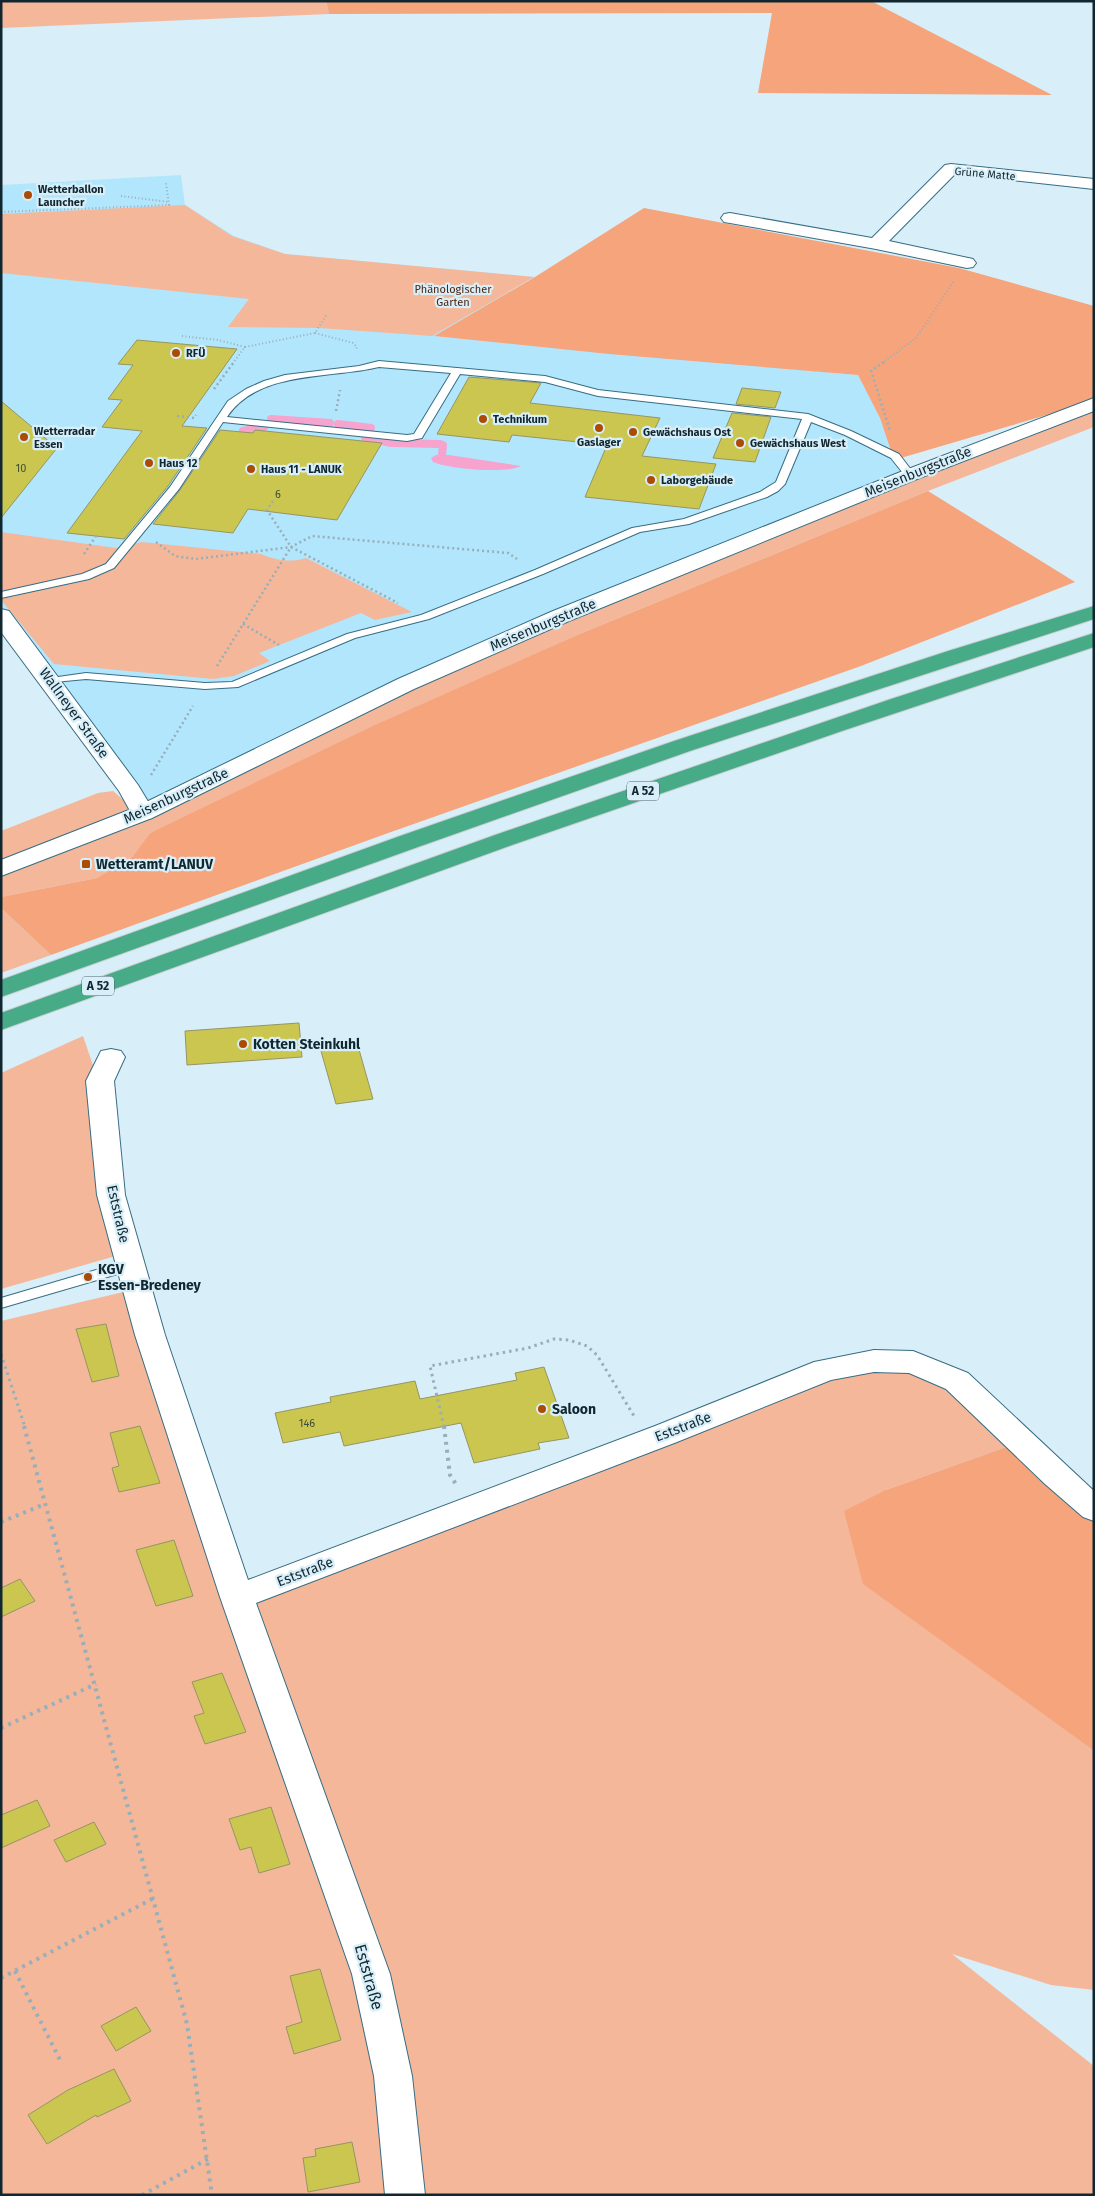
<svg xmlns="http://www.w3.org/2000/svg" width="1095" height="2196" font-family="'Fira Sans',sans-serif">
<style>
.built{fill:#b2e6fd}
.green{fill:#f4b79a}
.forest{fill:#f5a47b}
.water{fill:#f6a3ce}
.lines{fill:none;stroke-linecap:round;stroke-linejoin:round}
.stream{stroke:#f6a3ce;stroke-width:8}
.building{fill:#cbc650;stroke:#959564}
.service-casing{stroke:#366d83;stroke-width:2}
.minor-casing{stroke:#366d83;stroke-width:2}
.secondary-casing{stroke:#366d83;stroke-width:2}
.motorway-casing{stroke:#cacfd1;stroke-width:2}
.path-far3{stroke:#98aeb8;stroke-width:2;stroke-dasharray:1 2.5;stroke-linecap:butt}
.path-far2{stroke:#98aeb8;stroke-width:2.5;stroke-dasharray:2 3;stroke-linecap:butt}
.path-far1{stroke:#98aeb8;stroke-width:3;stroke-dasharray:2.5 4;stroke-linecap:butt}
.path{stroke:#98aeb8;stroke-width:4;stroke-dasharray:3 5;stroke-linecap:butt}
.service{fill:#fff;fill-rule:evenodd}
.minor{fill:#fff;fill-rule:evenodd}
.secondary{fill:#fff;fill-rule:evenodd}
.motorway{fill:#48ab88;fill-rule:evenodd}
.poi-dot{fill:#ab4b04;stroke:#d8eef8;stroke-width:2}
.labels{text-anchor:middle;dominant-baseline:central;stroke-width:4.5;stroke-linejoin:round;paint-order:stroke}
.far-street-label{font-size:11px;fill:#102730;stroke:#d8eef8}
.far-poi-label{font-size:11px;font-weight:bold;fill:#102730;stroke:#d8eef8;text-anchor:start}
.far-park-label{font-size:11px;fill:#4d2510;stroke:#d8eef8}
.number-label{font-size:11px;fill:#3f4f38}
.shield{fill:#d8eef8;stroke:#4c636c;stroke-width:1}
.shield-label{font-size:12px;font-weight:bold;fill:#102730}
.street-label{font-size:14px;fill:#102730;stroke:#d8eef8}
.poi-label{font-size:14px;font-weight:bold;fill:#102730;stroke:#d8eef8;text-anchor:start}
.near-street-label{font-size:16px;fill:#102730;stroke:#d8eef8}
</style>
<rect width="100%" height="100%" fill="#d8eef8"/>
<polygon class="built" points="181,175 185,205 234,236 285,254 534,277 434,336 858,375 880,418 894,460 912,480 150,803 1,606 1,185"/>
<g class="green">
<polygon points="1,1 326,1 329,14 1,28"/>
<polygon points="185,205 232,236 285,254 534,277 432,336 319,328 228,327 249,299 1,273 1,214"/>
<polygon points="1094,405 1094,427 928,491 582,633 150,833 132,857 97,878 1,897 1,831 98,793 113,791 141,815 409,686"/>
<path d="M 1,532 L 116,548 L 142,542 L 261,554 C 276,560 289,563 306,558 L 412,612 L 375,620 L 361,613 L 259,653 L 270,661 L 234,676 L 213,679 L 54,664 L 1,600 Z"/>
<polygon points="1,908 51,955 1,973"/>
<polygon points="83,1036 98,1080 126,1253 1,1289 1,1073"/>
<polygon points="136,1289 370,1974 403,2195 1,2195 1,1321"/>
<polygon points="912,1363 1020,1442 886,1490 864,1584 1094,1751 1094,1990 1051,1985 952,1954 1094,2066 1094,2195 407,2195 394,2076 239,1598 825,1371"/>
</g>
<g class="forest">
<polygon points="326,1 871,1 1052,95 758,93 772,13 329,14"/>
<polygon points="644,208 959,268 1094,306 1094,401 894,460 880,418 858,375 609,354 434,336 535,277"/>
<polygon points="928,491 1075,582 861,666 391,832 51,955 1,908 1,897 97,878 132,857 150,833 373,726 582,633"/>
<polygon points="1020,1442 1094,1510 1094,1751 863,1584 844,1511 886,1490"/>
</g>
<path class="water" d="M 436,455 L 449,455 L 521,466 C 505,474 450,469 433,462 L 431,458 Z"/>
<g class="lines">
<g class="stream">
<polyline points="271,419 330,423"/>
<polyline points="338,424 371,428 369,430"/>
<polyline points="243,431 264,427"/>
<polyline points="365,437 391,443 440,444 443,445 442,455"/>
</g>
</g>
<g class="building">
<polygon points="137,340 237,349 182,426 207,428 168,486 124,539 67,533 142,431 102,427 122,400 108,399 133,365 118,364"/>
<polygon points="469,377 541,383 530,403 660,418 642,456 716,464 699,509 585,497 607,445 512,435 509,442 437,434"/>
<polygon points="742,388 781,392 775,408 736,404"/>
<polygon points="1,401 57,448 1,518"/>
<polygon points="732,413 771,417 755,462 713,458"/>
<polygon points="220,430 253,433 255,430 382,443 337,520 248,509 233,533 153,524 180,490"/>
<polygon points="299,1023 302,1057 187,1065 185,1031"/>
<polygon points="358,1046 373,1099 336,1104 321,1051"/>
<polygon points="106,1324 119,1376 92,1382 76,1329"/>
<polygon points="544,1367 569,1438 538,1443 540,1449 474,1463 461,1423 344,1446 340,1432 283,1443 275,1413 331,1402 330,1397 415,1381 420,1399 517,1380 515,1373"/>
<polygon points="140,1426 160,1483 119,1492 112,1468 119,1466 110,1433"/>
<polygon points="174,1540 193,1596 156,1606 136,1550"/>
<polygon points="20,1579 35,1601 1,1617 1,1588"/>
<polygon points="222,1673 246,1732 205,1744 194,1716 204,1713 192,1682"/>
<polygon points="37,1800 50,1826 1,1848 1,1815"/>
<polygon points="271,1807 290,1864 259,1873 251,1847 240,1850 229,1819"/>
<polygon points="94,1822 106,1844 66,1862 54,1840"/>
<polygon points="320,1969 341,2040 294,2054 286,2027 302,2022 290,1976"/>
<polygon points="136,2007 151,2031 116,2051 101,2026"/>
<polygon points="114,2069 131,2101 97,2117 96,2115 47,2144 28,2115 68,2090"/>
<polygon points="352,2142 360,2182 308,2192 303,2158 316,2156 315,2149"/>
</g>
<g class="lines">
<g class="service-casing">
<g id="service">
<path d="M 379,361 L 545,376 L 598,390 L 808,414 L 851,431 L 899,454 L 915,475 L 910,478 L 906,477 L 891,458 L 845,435 L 811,422 L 785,484 L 778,491 L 767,497 L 689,524 L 640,532 L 543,574 L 429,619 L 355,638 L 238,687 L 205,689 L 86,679 L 44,683 L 42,681 L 44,679 L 86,673 L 205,683 L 232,682 L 347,634 L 421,615 L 535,570 L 632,528 L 684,519 L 760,492 L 776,482 L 802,419 L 598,396 L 545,382 L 460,374 L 423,436 L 422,438 L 407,441 L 223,422 L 179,489 L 114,568 L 89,579 L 1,598 L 1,592 L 82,574 L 106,564 L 170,487 L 228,401 L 246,389 L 264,381 L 285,375 L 359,366 ZM 379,367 L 451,373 L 414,434 L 407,435 L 227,417 C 258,370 330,379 379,367 Z"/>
<polygon points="130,1260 135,1261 137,1265 135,1269 1,1308 1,1298"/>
</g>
</g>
<g class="minor-casing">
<g id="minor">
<polygon points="951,164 1094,179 1094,189 955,174 889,241 973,259 976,263 973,267 967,268 876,249 730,223 724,222 721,218 724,214 730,213 872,238 945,165"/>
<polygon points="1,609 9,611 138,785 155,813 152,818 143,820 134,818 119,791 1,632"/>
<polygon points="111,1049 121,1051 125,1057 114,1081 125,1195 165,1335 248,1580 655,1426 814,1362 874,1350 913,1351 968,1373 1094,1491 1094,1521 1083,1517 1045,1484 946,1389 909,1373 874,1372 831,1380 677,1442 256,1603 390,1974 412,2076 425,2195 385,2195 374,2076 352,1974 220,1597 135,1335 97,1195 86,1081 101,1051"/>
</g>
</g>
<g class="secondary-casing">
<polygon id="secondary" points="1094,398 1094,411 917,479 569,621 414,689 152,818 1,876 1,860 134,808 398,679 553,611 903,471"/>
</g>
<g class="motorway-casing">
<g id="motorway">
<polygon points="1094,606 1094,619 690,751 418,847 1,997 1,980 400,836 674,741 948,651"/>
<polygon points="1094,633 1094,647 842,731 512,845 1,1030 1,1013 495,835 891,699"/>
</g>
</g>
<g class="path-far3">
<polyline points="121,196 169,202"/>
<polyline points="1,212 169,205 166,183"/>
<polyline points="315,333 353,343 357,347 356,349"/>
<polyline points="182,336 218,340 245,347 233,363"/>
<polyline points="245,347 315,333 327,314"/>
<polyline points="882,363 916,338 954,281"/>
</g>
<g class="path-far2">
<polyline points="884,362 871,371 890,431"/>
<polyline points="214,389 234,362"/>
<polyline points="336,411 340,390"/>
<polyline points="177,416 194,418 196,415"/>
<polyline points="273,501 267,510 291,547 398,603"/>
<polyline points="156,542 175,556 196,559 291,547 312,536 508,553 517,559"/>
<polyline points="84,554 96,536"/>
<polyline points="243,624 279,645"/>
<polyline points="217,666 291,547"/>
<polyline points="151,775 193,706"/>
</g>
<g class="path-far1">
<polyline points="1,1354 25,1427"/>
<polyline points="444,1427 430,1366 528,1348 554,1339 569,1340 587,1346 597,1355 634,1416"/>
</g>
<g class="path">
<polyline points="24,1426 187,2024 212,2195"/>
<polyline points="444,1426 450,1475 456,1484"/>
<polyline points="1,1522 45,1504"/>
<polyline points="1,1728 96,1684"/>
<polyline points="15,1971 62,2064"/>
<polyline points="1,1978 154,1898"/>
<polyline points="142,2195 208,2159"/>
</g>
<use href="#service" class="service"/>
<use href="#minor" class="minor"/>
<use href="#secondary" class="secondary"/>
<use href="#motorway" class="motorway"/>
</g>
<g class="poi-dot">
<circle cx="28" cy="195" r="5"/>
<circle cx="176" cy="353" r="5"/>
<circle cx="483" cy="419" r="5"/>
<circle cx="599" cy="428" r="5"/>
<circle cx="633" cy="432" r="5"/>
<circle cx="24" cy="437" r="5"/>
<circle cx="740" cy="443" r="5"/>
<circle cx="149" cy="463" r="5"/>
<circle cx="251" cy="469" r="5"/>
<circle cx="651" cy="480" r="5"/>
<rect x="81" y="859" width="10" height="10" rx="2.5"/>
<circle cx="243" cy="1044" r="5"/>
<circle cx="88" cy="1277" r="5"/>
<circle cx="542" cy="1409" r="5"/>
</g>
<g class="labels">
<g class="far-street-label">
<text transform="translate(985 174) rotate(5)">Grüne Matte</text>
</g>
<g class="far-poi-label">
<text x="38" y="189">Wetterballon<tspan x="38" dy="13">Launcher</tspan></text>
<text x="186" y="353">RFÜ</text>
<text x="493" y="419">Technikum</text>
<text x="34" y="431">Wetterradar<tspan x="34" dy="13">Essen</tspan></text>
<text x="643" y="432">Gewächshaus Ost</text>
<text x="599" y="442" text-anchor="middle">Gaslager</text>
<text x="750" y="443">Gewächshaus West</text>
<text x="159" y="463">Haus 12</text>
<text x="261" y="469">Haus 11 - LANUK</text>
<text x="661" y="480">Laborgebäude</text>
</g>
<g class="far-park-label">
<text x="453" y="289">Phänologischer<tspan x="453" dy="13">Garten</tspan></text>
</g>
<g class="number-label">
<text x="21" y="468">10</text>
<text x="278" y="494">6</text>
<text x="307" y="1423">146</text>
</g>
<g class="shield">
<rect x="627" y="781.5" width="32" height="19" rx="4"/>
<rect x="82" y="976.5" width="32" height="19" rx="4"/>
</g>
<g class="shield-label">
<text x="643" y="791">A 52</text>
<text x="98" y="986">A 52</text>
</g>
<g class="street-label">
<text transform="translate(918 472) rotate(-22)">Meisenburgstraße</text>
<text transform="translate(543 625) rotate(-23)">Meisenburgstraße</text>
<text transform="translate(74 713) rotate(54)">Wallneyer Straße</text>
<text transform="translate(176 796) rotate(-25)">Meisenburgstraße</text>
<text transform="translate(118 1214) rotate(77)">Eststraße</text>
<text transform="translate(683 1427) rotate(-21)">Eststraße</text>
<text transform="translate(305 1572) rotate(-21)">Eststraße</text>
</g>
<g class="poi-label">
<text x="96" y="864">Wetteramt/LANUV</text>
<text x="253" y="1044">Kotten Steinkuhl</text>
<text x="98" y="1269">KGV<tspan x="98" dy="16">Essen-Bredeney</tspan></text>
<text x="552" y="1409">Saloon</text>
</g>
<g class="near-street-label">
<text transform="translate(369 1977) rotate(74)">Eststraße</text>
</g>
</g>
<rect width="1095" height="2196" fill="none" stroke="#102730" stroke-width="5"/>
</svg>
